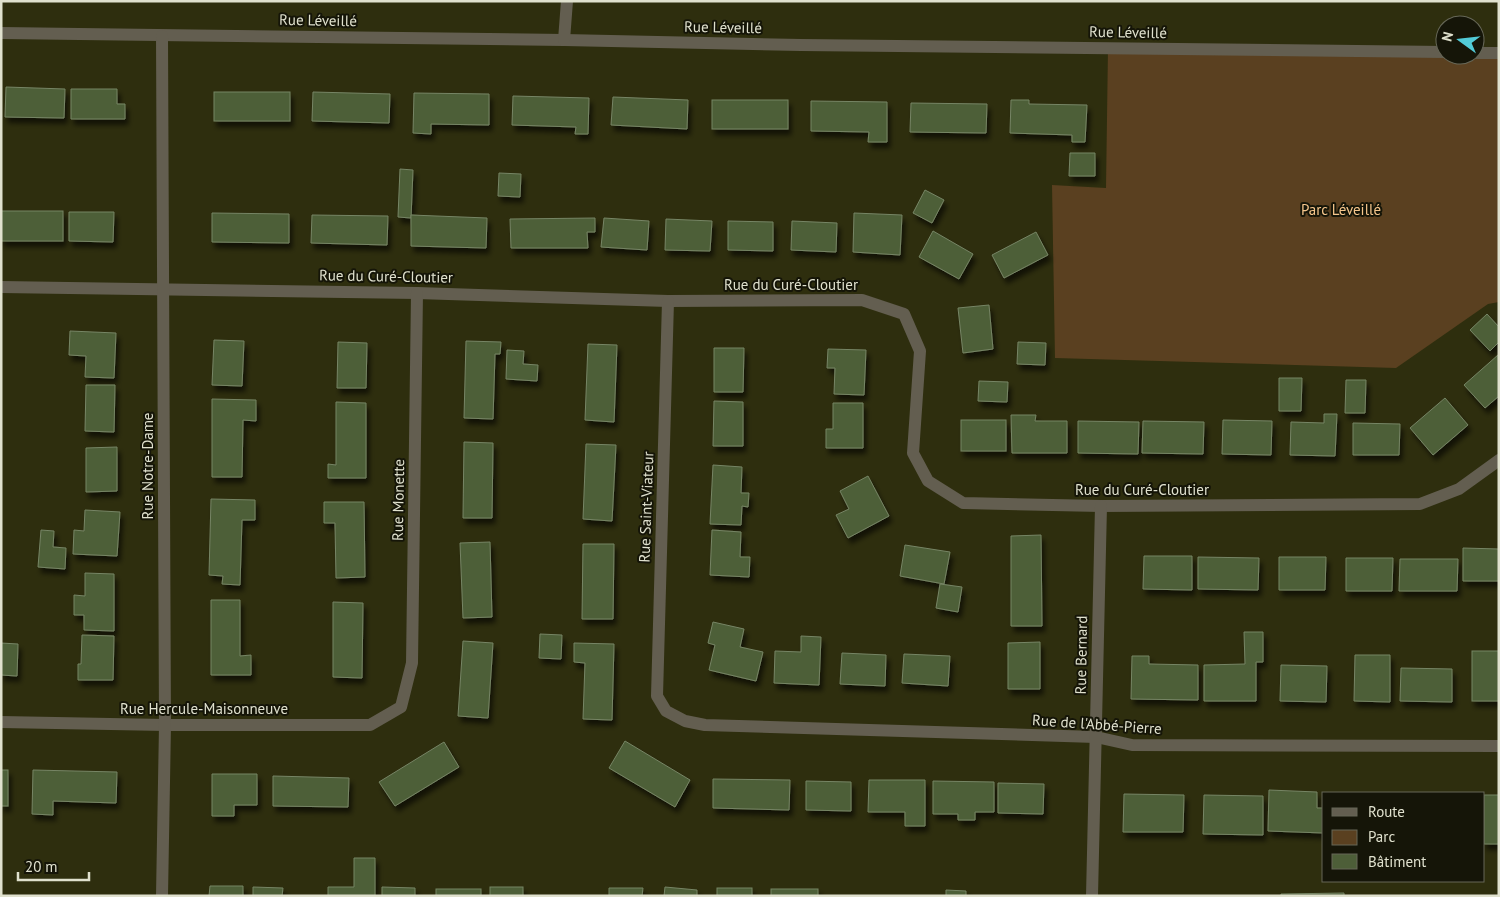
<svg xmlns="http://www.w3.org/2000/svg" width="1500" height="897" font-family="'PT Sans',sans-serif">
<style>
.green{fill:#5a4020}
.building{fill:#4d5e38;stroke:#768565;filter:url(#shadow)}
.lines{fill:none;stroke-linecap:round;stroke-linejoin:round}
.minor{stroke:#635e50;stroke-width:12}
.labels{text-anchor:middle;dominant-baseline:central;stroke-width:4;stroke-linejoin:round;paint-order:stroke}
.street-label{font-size:15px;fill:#e0e1ce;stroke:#151508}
.park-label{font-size:15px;fill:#f6c68c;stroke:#151508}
</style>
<defs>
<filter id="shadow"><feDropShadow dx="3" dy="5.5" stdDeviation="2.5" flood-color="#0009"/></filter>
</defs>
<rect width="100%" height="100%" fill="#2e2e0e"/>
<polygon class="green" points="1108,48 1445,55 1499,54 1499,302 1488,304 1396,368 1055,358 1052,185 1106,188"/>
<g class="building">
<polygon points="6,87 65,89 64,118 5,117"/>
<polygon points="71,89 117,89 117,104 125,104 125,119 71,119"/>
<rect x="214" y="92" width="76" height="29"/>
<polygon points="313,92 390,94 389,123 312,121"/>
<polygon points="414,93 489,94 489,125 431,124 431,134 413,133"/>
<polygon points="513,96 589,98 588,134 575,134 576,127 512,125"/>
<polygon points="613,97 688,100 687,129 611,125"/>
<rect x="712" y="100" width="76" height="29"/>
<polygon points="1011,100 1029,100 1029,104 1087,105 1085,142 1072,142 1072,135 1010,133"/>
<polygon points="811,101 887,102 887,142 868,142 869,132 811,131"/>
<polygon points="911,103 987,104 986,133 910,132"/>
<polygon points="1070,153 1095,153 1095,176 1069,176"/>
<polygon points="400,169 413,170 411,218 398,217"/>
<polygon points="499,173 521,174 520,197 498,196"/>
<polygon points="925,190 944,200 932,223 913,213"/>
<rect x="1" y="211" width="62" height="30"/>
<polygon points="69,212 114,212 113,242 69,241"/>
<polygon points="212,213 289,214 289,243 212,242"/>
<polygon points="854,213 902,215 900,255 853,252"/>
<polygon points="312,215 388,216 387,245 311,243"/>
<polygon points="411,215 487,218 486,248 411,246"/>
<polygon points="595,218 595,232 587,232 588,248 511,248 510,219"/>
<polygon points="604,218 649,221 647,250 601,247"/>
<polygon points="666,219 712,221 710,251 665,250"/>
<polygon points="728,221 773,222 773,251 728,250"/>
<polygon points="792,221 837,223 836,252 791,250"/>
<polygon points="933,231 973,254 959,279 919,257"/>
<polygon points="1036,232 1048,255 1004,278 992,255"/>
<polygon points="989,305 993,349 963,353 958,308"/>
<polygon points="1487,314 1499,327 1499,342 1490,351 1470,330"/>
<polygon points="70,331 116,333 114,378 85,377 86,356 69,355"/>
<polygon points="214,340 244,341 242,386 212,385"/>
<polygon points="466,341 501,342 500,354 495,354 493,419 464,418"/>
<polygon points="338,342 367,343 366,388 337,388"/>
<polygon points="1018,342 1046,343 1045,365 1017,364"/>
<polygon points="588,344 617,345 614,422 585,420"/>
<polygon points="714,348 744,348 743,392 714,392"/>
<polygon points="828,349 866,350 864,395 834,394 835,368 827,368"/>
<polygon points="507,350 524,351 523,364 538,365 537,381 506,379"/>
<polygon points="1498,355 1499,396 1485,408 1464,385"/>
<polygon points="1279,378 1302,378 1301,411 1279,411"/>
<polygon points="1346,380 1366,380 1365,413 1345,413"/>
<polygon points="979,381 1008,382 1007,402 978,401"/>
<polygon points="86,385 115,385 114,432 85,431"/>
<polygon points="1445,398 1468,425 1433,455 1410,428"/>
<polygon points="212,399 256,400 256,421 243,420 242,477 212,477"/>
<polygon points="714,401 743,402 743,446 713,446"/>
<polygon points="336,402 366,403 366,478 328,478 328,464 336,465"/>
<polygon points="833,403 863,403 863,448 826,448 826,429 833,429"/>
<polygon points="1324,414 1337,414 1335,456 1290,455 1291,422 1324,423"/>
<polygon points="1011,415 1036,415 1035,421 1067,421 1067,453 1012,453"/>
<rect x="961" y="420" width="45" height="31"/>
<polygon points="1223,420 1272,421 1271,455 1222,454"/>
<polygon points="1078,421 1139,422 1138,454 1078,453"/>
<polygon points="1143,421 1204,422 1203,454 1142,453"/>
<polygon points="1353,423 1400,424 1399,455 1353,455"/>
<polygon points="464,442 493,443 492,518 463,518"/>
<polygon points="586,444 616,445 612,521 583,519"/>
<polygon points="117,447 117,491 86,492 86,448"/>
<polygon points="713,465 742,467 741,493 749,493 748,507 742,506 741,525 710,524"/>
<polygon points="868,476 889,516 848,538 836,515 849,509 840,491"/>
<polygon points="211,499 255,500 255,520 242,520 240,585 222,584 223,576 209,575"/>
<polygon points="324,502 364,502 365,577 336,578 335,523 324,523"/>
<polygon points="85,510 120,512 117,556 73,554 74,530 84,531"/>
<polygon points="41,530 54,531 53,547 66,548 65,569 38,567"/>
<polygon points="712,530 741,532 740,557 750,557 749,577 710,575"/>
<polygon points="1041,535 1042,626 1011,626 1011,536"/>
<polygon points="490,542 492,617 463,618 460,543"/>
<polygon points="583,544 614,544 613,619 582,619"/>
<polygon points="905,545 950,552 944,584 900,576"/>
<polygon points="1463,548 1499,549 1499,581 1463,581"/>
<polygon points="1144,556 1192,556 1192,590 1143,589"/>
<polygon points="1198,557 1259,558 1258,590 1198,589"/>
<polygon points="1279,557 1326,557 1325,590 1279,590"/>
<polygon points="1346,558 1393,558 1392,591 1346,591"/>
<polygon points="1400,559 1458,559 1457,591 1399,591"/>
<polygon points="85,573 114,574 114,631 84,630 84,615 74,615 74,595 85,596"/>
<polygon points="940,584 962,587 958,612 936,608"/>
<polygon points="211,600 240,600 240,656 251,655 251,675 211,675"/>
<polygon points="333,602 363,603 362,678 333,677"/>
<polygon points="713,622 744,629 740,647 763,652 756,681 709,670 715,645 708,643"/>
<polygon points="1244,632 1263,632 1263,662 1256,662 1256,701 1204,701 1204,665 1245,664"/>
<polygon points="540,634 562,635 561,659 539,658"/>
<polygon points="82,635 114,636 113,680 78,680 78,664 81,664"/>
<polygon points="801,636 821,637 819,685 774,683 775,651 801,652"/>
<polygon points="463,641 493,643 488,718 458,716"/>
<polygon points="1040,642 1040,689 1008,689 1008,643"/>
<polygon points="1,643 18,644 17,676 1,675"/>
<polygon points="574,643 614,644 612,720 583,719 585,663 574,662"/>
<rect x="1472" y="651" width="27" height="50"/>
<polygon points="842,653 886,655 885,686 840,684"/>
<polygon points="904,654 950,656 948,686 902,683"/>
<polygon points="1355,655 1390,655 1390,702 1354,701"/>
<polygon points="1132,656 1149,656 1149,664 1198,665 1198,700 1131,699"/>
<polygon points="1281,665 1327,666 1326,702 1280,701"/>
<polygon points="1401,668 1452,669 1452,702 1400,701"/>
<polygon points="625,741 690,780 675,807 609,768"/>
<polygon points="444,742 459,767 395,806 379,782"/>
<rect x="1" y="770" width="7" height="36"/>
<polygon points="33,770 117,772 116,803 53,801 53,815 32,814"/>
<polygon points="212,774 257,774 257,805 234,805 234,816 212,816"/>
<polygon points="273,776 349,778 348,807 273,806"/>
<polygon points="713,779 790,780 789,810 713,808"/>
<polygon points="869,780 925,780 925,826 905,826 905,812 868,812"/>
<polygon points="806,781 851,782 851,811 806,810"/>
<polygon points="933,781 994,782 994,812 975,812 975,820 958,820 958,814 933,814"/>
<polygon points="998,783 1044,784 1043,814 998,813"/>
<polygon points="1269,790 1317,792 1317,808 1324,808 1324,833 1268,831"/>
<polygon points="1124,794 1184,795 1183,832 1123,832"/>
<polygon points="1204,795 1263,796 1263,835 1203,834"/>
<rect x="1484" y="795" width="15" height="49"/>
<polygon points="354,858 375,858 375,896 328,896 328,887 354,887"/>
<polygon points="210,886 243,886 243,896 209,896"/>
<polygon points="253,887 283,888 282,896 253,896"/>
<polygon points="382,887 415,888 415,896 382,896"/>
<rect x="490" y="887" width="33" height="9"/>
<polygon points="665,887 697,890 697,896 664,896"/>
<polygon points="609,888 643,888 642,896 609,896"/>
<rect x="717" y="888" width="35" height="8"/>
<rect x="436" y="889" width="45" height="7"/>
<rect x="771" y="889" width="47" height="7"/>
<polygon points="946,890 966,891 966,896 946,896"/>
<polygon points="1344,893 1344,896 1281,896 1281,894"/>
</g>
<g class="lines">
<g class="minor">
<polyline points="1,33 564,40 801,45 1445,52"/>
<polyline points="564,40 567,1"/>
<polyline points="1475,53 1499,53"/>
<polyline points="1,287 417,293 668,301 862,300 904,314 920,351 913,453 928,481 963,503 1101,506 1420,504 1459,489 1499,460"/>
<polyline points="668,301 657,696 666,711 685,721 705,725 1096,737 1132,745 1499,746"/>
<polyline points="1,722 165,725 370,725 401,707 412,663 417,293"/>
<polyline points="162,896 165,725 162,36"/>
<polyline points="1092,896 1101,506"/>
</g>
</g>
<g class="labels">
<g class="street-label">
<text transform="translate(318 20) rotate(1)">Rue Léveillé</text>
<text transform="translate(723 27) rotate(1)">Rue Léveillé</text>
<text transform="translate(1128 32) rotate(1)">Rue Léveillé</text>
<text transform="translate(386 276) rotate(1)">Rue du Curé-Cloutier</text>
<text x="791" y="284">Rue du Curé-Cloutier</text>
<text transform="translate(147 466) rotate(-90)">Rue Notre-Dame</text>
<text x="1142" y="489">Rue du Curé-Cloutier</text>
<text transform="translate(398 500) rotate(-89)">Rue Monette</text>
<text transform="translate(646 507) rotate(-88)">Rue Saint-Viateur</text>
<text transform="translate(1081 655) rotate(-89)">Rue Bernard</text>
<text x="204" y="708">Rue Hercule-Maisonneuve</text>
<text transform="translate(1097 724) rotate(4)">Rue de l'Abbé-Pierre</text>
</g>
<g class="park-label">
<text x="1341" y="209">Parc Léveillé</text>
</g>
</g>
<rect width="1500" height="897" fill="none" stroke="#e0e1ce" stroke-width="5"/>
<rect x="1322" y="792" width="162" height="90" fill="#151508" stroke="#666757"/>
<rect x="1332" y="808" width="25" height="8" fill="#635e50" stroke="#666757"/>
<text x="1368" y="817" font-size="15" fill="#e0e1ce">Route</text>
<rect x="1332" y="830" width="25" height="15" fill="#5a4020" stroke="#666757"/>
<text x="1368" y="842" font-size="15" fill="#e0e1ce">Parc</text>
<rect x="1332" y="854" width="25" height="15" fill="#4d5e38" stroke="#666757"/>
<text x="1368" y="867" font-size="15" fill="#e0e1ce">Bâtiment</text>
<g transform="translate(1460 40) rotate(285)"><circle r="24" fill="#151508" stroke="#666757"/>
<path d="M0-4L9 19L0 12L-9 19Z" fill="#52cbd7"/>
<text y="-8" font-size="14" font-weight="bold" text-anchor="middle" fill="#e0e1ce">N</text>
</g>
<path d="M18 872v8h71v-8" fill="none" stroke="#e0e1ce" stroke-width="2.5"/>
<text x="25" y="872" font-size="15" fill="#e0e1ce" stroke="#151508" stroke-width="4" paint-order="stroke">20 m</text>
</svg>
